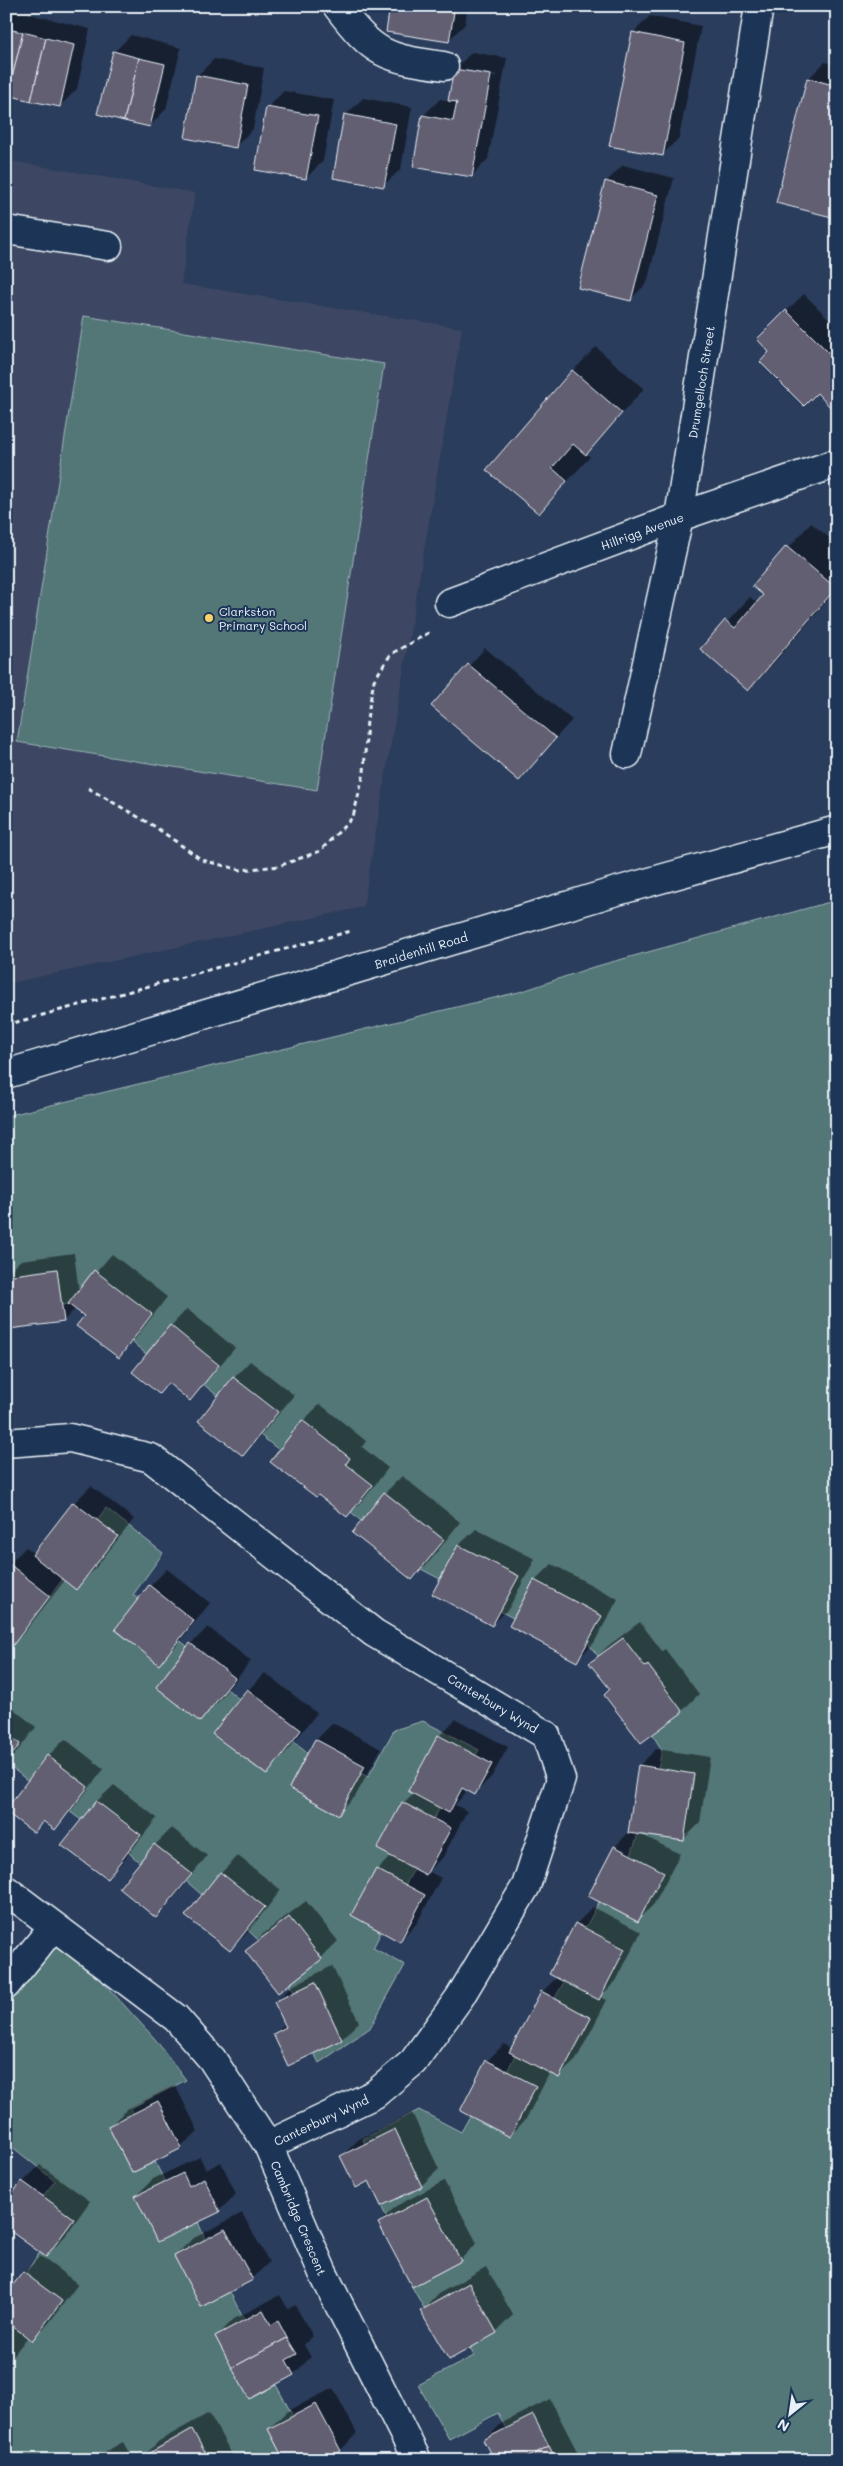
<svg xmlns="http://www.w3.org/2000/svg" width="843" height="2466" font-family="Mali,sans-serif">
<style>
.built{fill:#3c4763}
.green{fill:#537677;stroke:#9eb4b8}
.shadow{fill:#0007;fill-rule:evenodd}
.building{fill:#645f72;stroke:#e8f1f8}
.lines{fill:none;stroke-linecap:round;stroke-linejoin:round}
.minor-casing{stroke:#e8f1f8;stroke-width:31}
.path{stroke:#e8f1f8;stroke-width:3;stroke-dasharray:5 4;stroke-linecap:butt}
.minor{stroke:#1d3557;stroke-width:28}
.poi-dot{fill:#ffd166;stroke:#1d3557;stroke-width:2}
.labels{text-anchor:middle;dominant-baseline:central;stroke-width:4;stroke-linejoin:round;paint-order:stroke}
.street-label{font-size:12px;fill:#e8f1f8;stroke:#1d3557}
.poi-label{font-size:12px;fill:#e8f1f8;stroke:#1d3557;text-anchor:start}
</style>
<rect width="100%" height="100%" fill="#2b3d5c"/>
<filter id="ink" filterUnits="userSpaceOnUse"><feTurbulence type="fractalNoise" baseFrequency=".02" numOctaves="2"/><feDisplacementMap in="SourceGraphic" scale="10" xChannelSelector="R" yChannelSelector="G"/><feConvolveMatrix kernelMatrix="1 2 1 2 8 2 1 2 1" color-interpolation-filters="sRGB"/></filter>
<g filter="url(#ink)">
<polygon class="built" points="6,160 195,193 181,284 462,328 363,907 6,984"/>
<g class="green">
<polygon points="84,316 384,364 317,790 17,742"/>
<polygon points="837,900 837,2460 556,2460 533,2415 506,2429 498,2413 449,2439 418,2385 474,2356 470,2348 497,2332 469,2283 424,2308 412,2287 461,2261 427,2197 387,2218 381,2206 422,2186 395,2129 365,2144 363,2139 419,2110 461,2132 470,2116 510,2137 535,2087 507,2072 515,2055 559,2078 591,2018 555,1998 564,1982 599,1999 585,1929 599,1902 638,1922 663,1872 631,1855 638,1834 684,1841 658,1769 662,1750 652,1734 648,1665 645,1667 623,1638 598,1656 587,1642 601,1615 534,1580 513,1618 500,1611 518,1576 459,1545 440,1579 421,1569 444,1539 385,1492 361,1521 351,1512 372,1485 346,1464 350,1458 302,1420 279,1450 260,1435 277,1412 233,1377 218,1396 203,1384 170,1325 146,1354 131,1341 94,1270 68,1304 62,1305 57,1270 6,1276 6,1116 523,991 590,968"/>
<polygon points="106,1508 163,1553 133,1595 139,1599 115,1630 159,1664 179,1640 187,1646 156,1687 200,1722 227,1689 240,1700 213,1734 266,1775 293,1741 307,1753 289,1788 339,1815 361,1773 368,1777 394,1730 423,1721 479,1750 433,1819 378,1849 414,1869 405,1885 376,1869 352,1915 381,1932 373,1948 405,1965 370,2028 319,2063 314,2053 342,2039 315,1982 294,1992 289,1985 322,1959 289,1917 258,1940 247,1929 220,1872 202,1895 186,1881 191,1873 155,1844 139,1862 128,1852 141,1835 96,1801 81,1820 69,1811 88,1786 48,1756 28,1781 6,1763 20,1745 6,1733 6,1653 63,1579 76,1590 118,1536 97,1520"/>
<polygon points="55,1942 93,1971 155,2039 186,2080 131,2108 133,2114 108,2126 132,2173 155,2162 165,2182 135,2196 157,2241 198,2222 205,2239 174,2256 201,2307 230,2292 244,2320 215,2336 249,2399 276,2385 293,2416 268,2429 284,2460 209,2460 191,2429 141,2457 142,2460 6,2460 6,2362 12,2355 6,2350 6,2321 32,2341 62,2302 25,2274 40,2252 46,2257 74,2219 43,2196 55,2181 6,2142 6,2000"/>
</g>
<g class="shadow">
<polygon points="391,6 468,6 465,24 448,41"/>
<polygon points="6,8 90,29 77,89 60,106 6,93"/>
<polygon points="650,16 701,26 679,138 662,155 633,33"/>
<polygon points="131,35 181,48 166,109 150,126 114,52"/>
<path d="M 472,52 L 507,58 L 488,159 L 472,176 L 423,116 L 440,99 L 450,101 L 455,69 ZM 467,70 L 497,75 L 497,77 L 467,72 Z"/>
<polygon points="214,59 264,68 253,129 236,146 197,76"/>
<polygon points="825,62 837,65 837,210 831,215 808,79"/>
<polygon points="284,91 334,100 323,161 306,178 267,108"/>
<polygon points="363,98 412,107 401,169 384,185 346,115"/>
<polygon points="623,165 674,178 647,283 630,300 606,182"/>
<polygon points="804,294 837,327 837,401 817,391 758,339"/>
<polygon points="596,347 644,389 586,453 590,457 539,512 573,371"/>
<polygon points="811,523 837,544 837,589 772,665 748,689 702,649 750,597 758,604 765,595 754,586"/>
<polygon points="485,648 572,720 519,779 433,706"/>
<polygon points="74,1253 79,1292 112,1254 167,1297 135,1339 118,1356 85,1316 76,1308 63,1321 9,1317 6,1320 6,1314 9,1316 6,1274 21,1260"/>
<polygon points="187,1309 235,1348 190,1399 169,1382 159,1392 171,1326"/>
<polygon points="250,1361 294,1395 259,1438 243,1454 234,1378"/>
<polygon points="320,1404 366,1441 362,1447 388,1468 364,1499 347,1516 303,1421"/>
<polygon points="402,1476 460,1522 429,1562 412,1579 354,1532 385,1493"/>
<polygon points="91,1486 134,1519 93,1571 76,1588 65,1580 23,1634 6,1651 6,1567 26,1547 34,1554 74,1503"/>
<polygon points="476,1529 535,1559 509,1608 492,1625 434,1594 459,1545"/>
<polygon points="552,1564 618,1599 594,1643 577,1660 511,1625 535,1581"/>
<polygon points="167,1569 210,1603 176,1646 159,1663 150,1586"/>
<polygon points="640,1622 662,1651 665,1649 699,1694 682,1711 612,1689 591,1663 608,1646"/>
<polygon points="208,1627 251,1661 217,1703 200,1720 157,1687 191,1644"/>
<polygon points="265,1673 317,1713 283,1756 266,1773 214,1733 248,1690"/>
<polygon points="6,1703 36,1727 6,1766"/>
<polygon points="456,1719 508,1747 492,1776 475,1793 468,1790 455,1805 467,1811 443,1857 428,1871 441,1878 417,1923 400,1940 377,1870 392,1855 403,1803 414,1793 439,1736"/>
<polygon points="333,1723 381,1749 355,1797 338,1813 316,1740"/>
<polygon points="65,1739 104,1769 71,1811 54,1828 45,1820 34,1832 48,1756"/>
<polygon points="656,1749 710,1757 700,1823 683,1840 640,1834 680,1854 654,1904 637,1921 615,1847 629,1832 639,1766"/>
<polygon points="114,1785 157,1818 123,1861 107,1878 63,1844 97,1801"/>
<polygon points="172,1828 207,1856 173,1899 156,1916 121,1888 155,1845"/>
<polygon points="238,1856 281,1890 247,1933 230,1950 221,1873"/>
<polygon points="306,1901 338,1941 321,1958 247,1951 263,1934"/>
<polygon points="593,1907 641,1932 616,1981 600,1997 607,2000 576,2060 559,2076 550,2072 526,2119 510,2136 487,2061 504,2044 512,2048 542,1992 557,1977 576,1924"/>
<polygon points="332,1966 359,2022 342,2039 288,2064 274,2034 285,2023 275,2002 292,1986"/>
<polygon points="175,2085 198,2131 181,2147 110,2126 127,2109"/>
<polygon points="412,2113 439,2169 422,2185 382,2205 369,2180 342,2156 359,2139"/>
<polygon points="200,2157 206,2170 221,2162 236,2194 219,2211 136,2196 153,2179"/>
<polygon points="40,2165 90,2201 63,2239 46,2256 16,2213 6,2205 23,2182"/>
<polygon points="444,2181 477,2243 460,2260 379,2223 396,2206"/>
<polygon points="242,2213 269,2262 252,2279 175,2256 192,2239"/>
<polygon points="40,2256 78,2284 49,2323 32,2339 28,2337 6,2364 6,2296 24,2273"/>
<polygon points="486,2267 513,2315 496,2332 449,2358 422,2311 438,2294"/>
<polygon points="280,2295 288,2309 295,2305 313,2336 304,2345 311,2357 294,2374 249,2398 217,2336 234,2319"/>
<polygon points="333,2388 357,2433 341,2450 322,2460 269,2429 286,2412"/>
<polygon points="550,2399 581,2459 495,2460 485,2440 502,2423"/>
<polygon points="209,2413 235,2460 143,2460 142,2458 159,2441"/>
<polygon points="123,2442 133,2460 90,2460"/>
</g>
<g class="building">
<polygon points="390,6 455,6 449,42 386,32"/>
<polygon points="6,29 23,32 8,95 6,95"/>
<polygon points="23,32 46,38 31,101 8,95"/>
<polygon points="632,32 685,43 663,156 609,146"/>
<polygon points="46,38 74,45 60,107 31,101"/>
<polygon points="113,51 139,58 124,121 97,114"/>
<polygon points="139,58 165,64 150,127 124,121"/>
<polygon points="454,69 491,75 472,177 413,167 422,115 453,121 457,102 448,101"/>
<polygon points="196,75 248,85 236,148 185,138"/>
<polygon points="807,78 837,86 837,195 832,217 776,203"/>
<polygon points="266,107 318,116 306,179 255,170"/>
<polygon points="344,114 396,124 384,187 333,178"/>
<polygon points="605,181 658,195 631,301 578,288"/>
<polygon points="786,310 837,361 837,403 831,408 817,393 804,406 760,362 769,352 757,339"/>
<polygon points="572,370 622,413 586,455 573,444 552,468 567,481 539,514 486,470"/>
<polygon points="786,546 836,588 748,691 700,649 725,620 735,628 763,595 752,586"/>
<polygon points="468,664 556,738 519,781 431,706"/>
<polygon points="57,1269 64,1322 9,1329 6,1276"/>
<polygon points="94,1270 152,1314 119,1358 76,1326 84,1316 68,1304"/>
<polygon points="170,1325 219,1365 190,1401 168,1383 159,1394 132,1372"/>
<polygon points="233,1377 278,1412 243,1456 198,1421"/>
<polygon points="302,1420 350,1458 346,1464 373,1485 347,1517 318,1495 316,1497 270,1462"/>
<polygon points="384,1492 444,1540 412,1580 352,1533"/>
<polygon points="73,1502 118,1536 76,1590 32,1555"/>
<polygon points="458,1545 519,1576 492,1626 432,1594"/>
<polygon points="8,1563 50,1596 7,1653 6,1565"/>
<polygon points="534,1580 602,1616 577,1662 509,1626"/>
<polygon points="149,1585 194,1621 159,1665 115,1629"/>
<polygon points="623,1638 645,1667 648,1665 683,1712 641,1743 604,1695 610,1689 589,1663"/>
<polygon points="190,1643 235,1678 200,1722 156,1687"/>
<polygon points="247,1689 301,1730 267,1775 212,1734"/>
<polygon points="6,1733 20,1744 6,1763"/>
<polygon points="438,1735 492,1764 475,1795 462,1788 449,1813 408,1791"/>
<polygon points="315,1739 365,1766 339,1815 289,1788"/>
<polygon points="47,1755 88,1787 55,1830 43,1821 34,1833 6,1812 6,1809"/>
<polygon points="638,1765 694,1774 684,1841 628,1833"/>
<polygon points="96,1801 141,1835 107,1879 61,1845"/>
<polygon points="402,1802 451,1828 426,1875 377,1849"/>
<polygon points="154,1844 192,1874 156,1918 119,1888"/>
<polygon points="614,1846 664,1872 638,1922 588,1896"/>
<polygon points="376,1869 425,1895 400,1942 351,1915"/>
<polygon points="220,1872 265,1907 230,1951 185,1916"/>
<polygon points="289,1917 322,1959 278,1993 245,1951"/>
<polygon points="575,1923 625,1949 599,2000 549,1974"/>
<polygon points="315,1982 342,2040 288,2066 273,2034 286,2027 274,2002"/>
<polygon points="541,1991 591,2018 559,2078 509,2052"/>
<polygon points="486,2060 536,2086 510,2137 460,2111"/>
<polygon points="158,2101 182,2148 132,2173 108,2126"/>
<polygon points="395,2129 422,2187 381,2206 369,2181 356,2188 340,2156"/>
<polygon points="183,2173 189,2186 204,2178 220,2212 157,2242 135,2196"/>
<polygon points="22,2181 74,2219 46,2257 6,2228 6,2224 14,2214 6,2208 6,2202"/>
<polygon points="427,2197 461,2261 412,2287 378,2223"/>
<polygon points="225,2229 253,2280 201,2307 174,2256"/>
<polygon points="23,2272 62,2301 32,2341 6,2321 6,2294"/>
<polygon points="469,2283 497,2333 449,2360 420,2311"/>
<polygon points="263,2310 271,2325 278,2321 287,2338 232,2368 215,2336"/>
<polygon points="287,2338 297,2354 286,2360 294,2375 249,2399 232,2368"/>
<polygon points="316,2404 341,2451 325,2460 284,2460 268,2429"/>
<polygon points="533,2415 549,2446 523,2460 494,2460 483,2440"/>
<polygon points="192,2429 209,2460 142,2460 141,2458"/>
<polygon points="549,2446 556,2460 523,2460"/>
</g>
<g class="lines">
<g class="minor-casing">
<g id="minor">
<path d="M 337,6 C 374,55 385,58 444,66"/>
<polyline points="6,230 108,246"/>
<polyline points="449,603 679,517 837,463"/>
<polyline points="627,754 679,517 759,6"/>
<polyline points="6,1074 610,893 837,830"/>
<polyline points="6,1443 70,1438 151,1458 374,1633 546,1735 561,1779 526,1886 460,1997 413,2062 375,2094 268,2145"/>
<polyline points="6,1890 176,2018 212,2059 268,2145 323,2273 417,2460"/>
<polyline points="6,1985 53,1927"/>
</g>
</g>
<g class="path">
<polyline points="88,788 154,826 202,860 241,870 279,866 320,851 353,817 364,773 367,719 374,680 391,654 430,632"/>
<polyline points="6,1025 351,931"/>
</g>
<use href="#minor" class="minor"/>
</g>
</g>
<circle class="poi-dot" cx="209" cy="618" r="5"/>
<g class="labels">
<g class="street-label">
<text transform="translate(701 382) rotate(-81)">Drumgelloch Street</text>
<text transform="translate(642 531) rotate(-20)">Hillrigg Avenue</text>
<text transform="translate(421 950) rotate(-17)">Braidenhill Road</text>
<text transform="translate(493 1703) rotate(31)">Canterbury Wynd</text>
<text transform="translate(321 2120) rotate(-25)">Canterbury Wynd</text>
<text transform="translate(299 2218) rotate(67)">Cambridge Crescent</text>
</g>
<g class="poi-label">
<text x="219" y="611">Clarkston<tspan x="219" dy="14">Primary School</tspan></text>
</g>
</g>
<rect width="843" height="2466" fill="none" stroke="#1d3557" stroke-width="25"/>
<rect x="12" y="12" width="818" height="2441" fill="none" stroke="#e8f1f8" stroke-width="2" filter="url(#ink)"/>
<g transform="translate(790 2414) rotate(210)" stroke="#1d3557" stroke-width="4" paint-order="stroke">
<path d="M0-4L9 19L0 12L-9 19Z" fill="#e8f1f8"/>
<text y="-8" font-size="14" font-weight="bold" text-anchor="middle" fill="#e8f1f8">N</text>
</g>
</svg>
